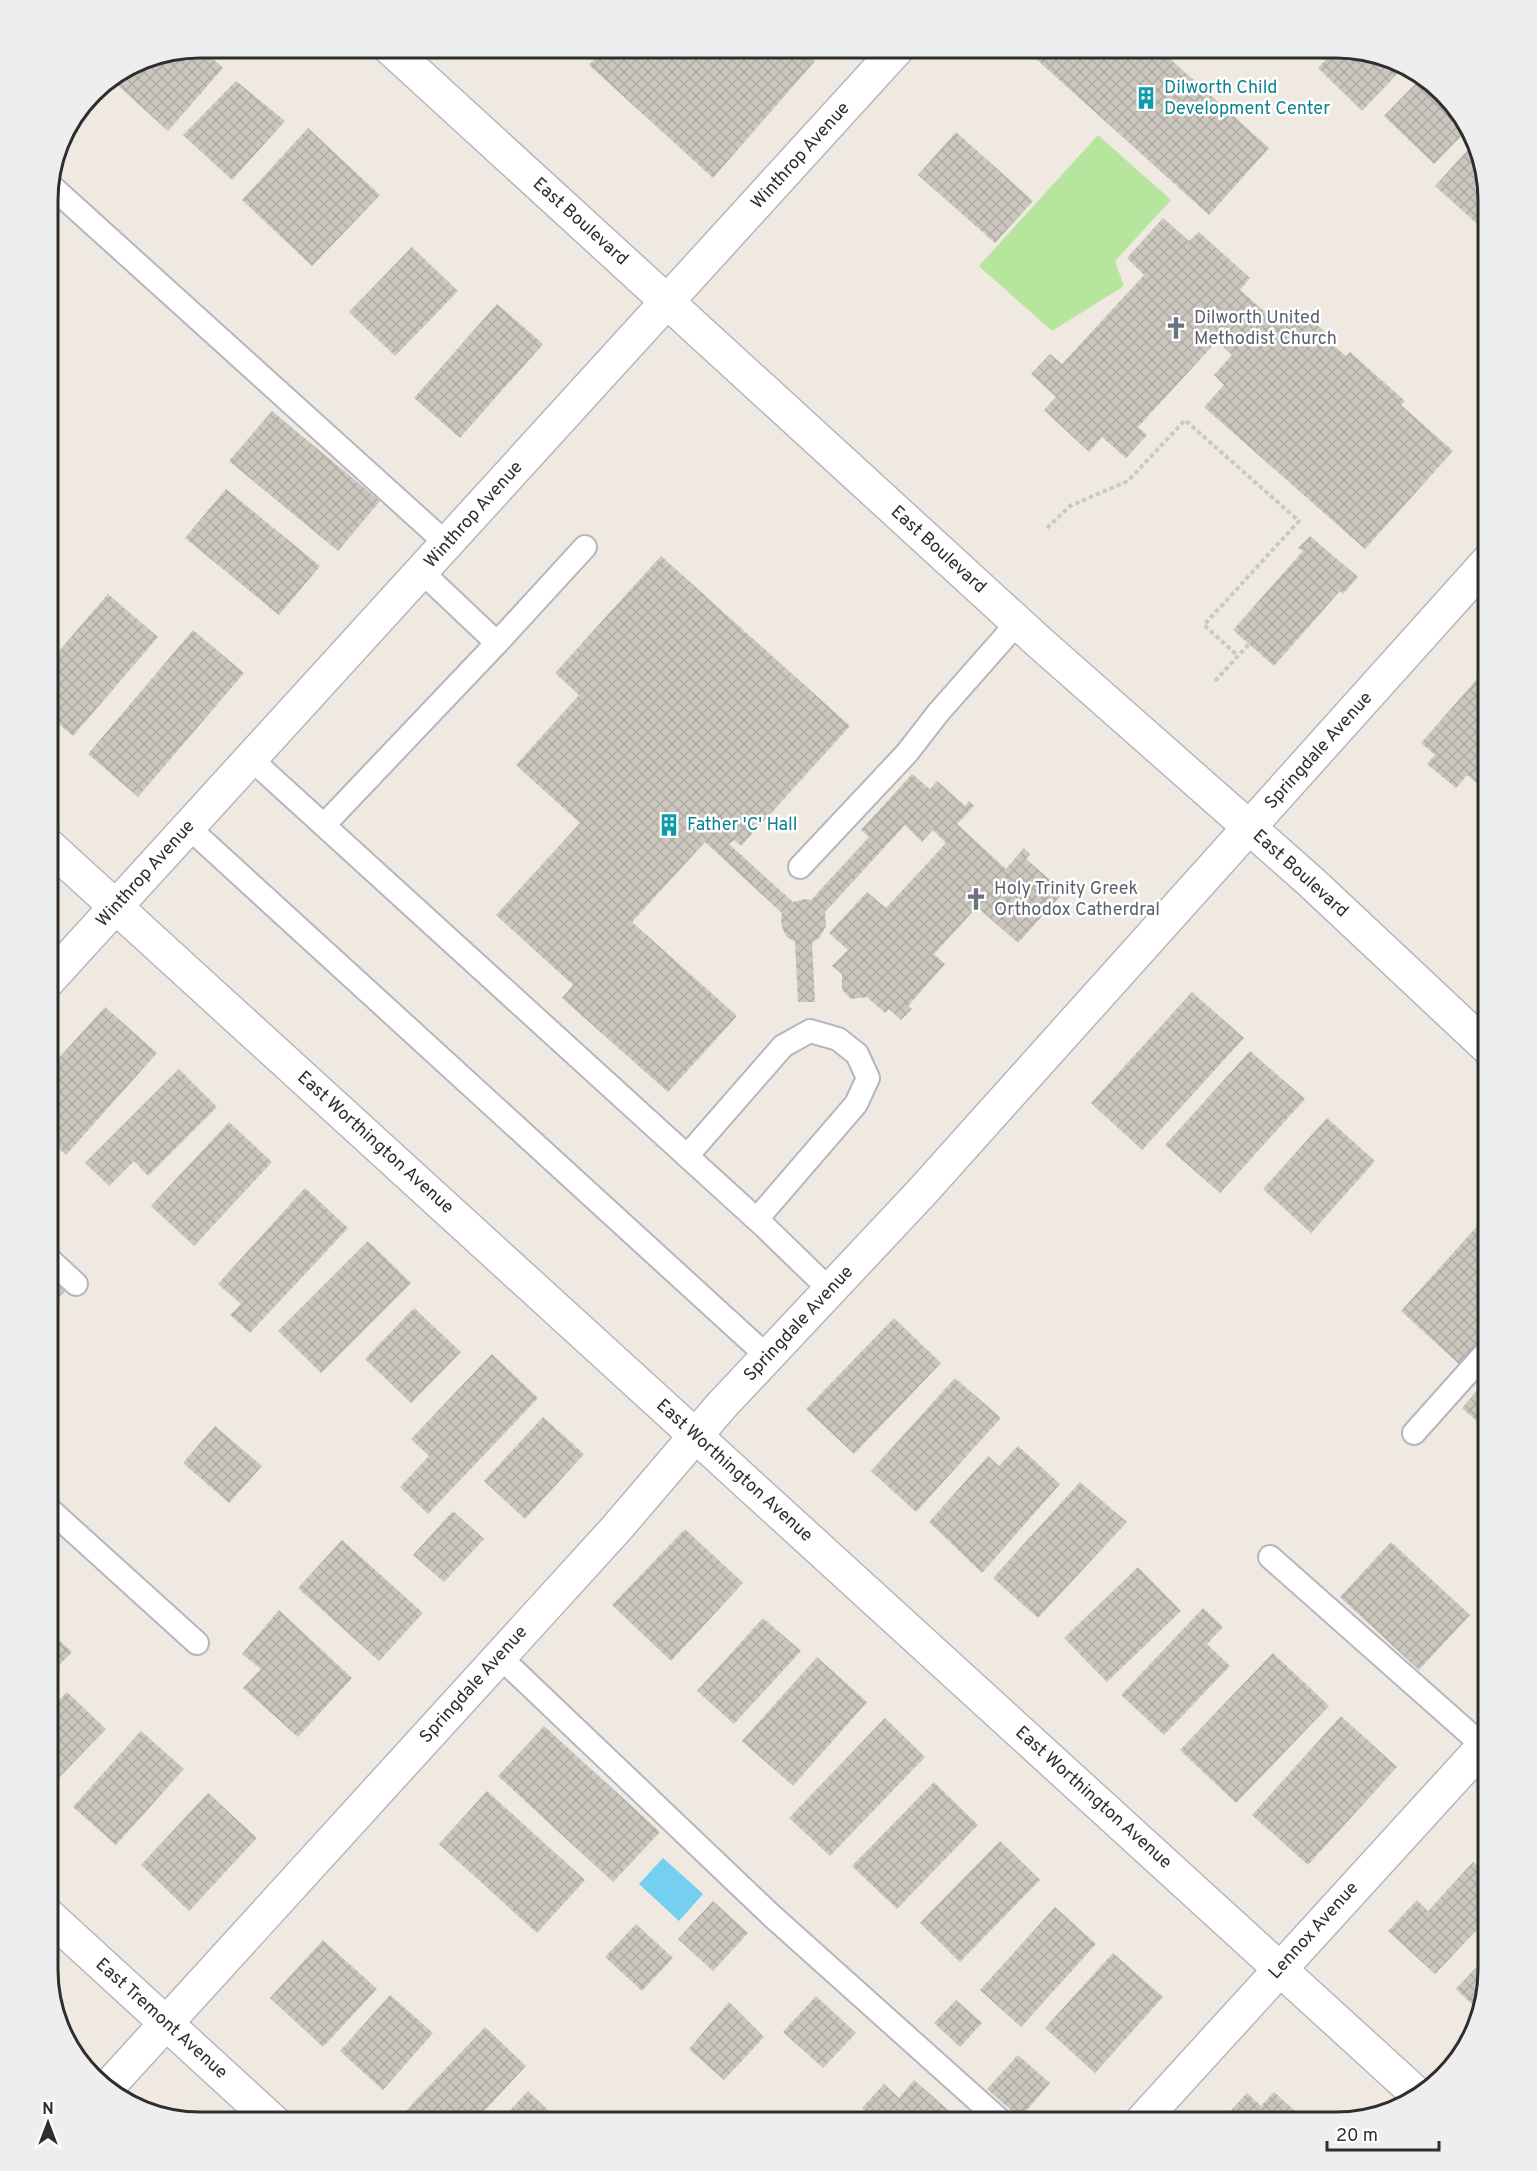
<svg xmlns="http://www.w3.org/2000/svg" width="1537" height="2171" font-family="Overpass,sans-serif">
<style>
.park{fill:#b6e59e}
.water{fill:#75cff0}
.building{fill:url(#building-cross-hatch)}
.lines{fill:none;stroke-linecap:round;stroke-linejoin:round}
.service-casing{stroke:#b4b7c1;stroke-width:26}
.minor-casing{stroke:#b4b7c1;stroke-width:36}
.tertiary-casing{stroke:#b4b7c1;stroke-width:36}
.path{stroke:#c9c9c9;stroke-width:4;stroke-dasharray:4.5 3;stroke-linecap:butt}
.service{stroke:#fff;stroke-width:22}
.minor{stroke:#fff;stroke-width:33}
.tertiary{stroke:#fff;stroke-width:33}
.labels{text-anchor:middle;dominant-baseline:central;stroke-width:5;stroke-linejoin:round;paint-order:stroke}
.culture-label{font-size:18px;fill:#0d838f;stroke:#fff;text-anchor:start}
.street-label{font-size:18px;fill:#2e2e2e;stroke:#fff}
.worship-label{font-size:18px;fill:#5b616d;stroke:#fff;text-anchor:start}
.rim{fill:none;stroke:#2e2e2e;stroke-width:3}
</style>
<defs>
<pattern id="building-cross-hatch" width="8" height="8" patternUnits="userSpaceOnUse" patternTransform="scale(1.5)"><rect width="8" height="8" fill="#cbc7bf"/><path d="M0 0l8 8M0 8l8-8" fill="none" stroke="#afaba4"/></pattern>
</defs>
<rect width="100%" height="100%" fill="#efe9e1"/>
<polygon class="park" points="1098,135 1171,200 1115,261 1124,286 1052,331 979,266"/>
<polygon class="water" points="663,1858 703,1894 679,1921 639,1884"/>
<g class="building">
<polygon points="201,48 223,68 168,131 111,79 142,59"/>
<polygon points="605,48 800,48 815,61 713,178 589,65"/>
<polygon points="1024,48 1158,48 1269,148 1209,215"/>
<polygon points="1337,48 1346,48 1405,66 1362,111 1318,68"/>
<polygon points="1422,77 1468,124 1469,128 1434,164 1384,116"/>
<polygon points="236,81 285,121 232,180 183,135"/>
<polygon points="308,128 380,195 312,266 242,200"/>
<polygon points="956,132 1033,201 995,243 918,175"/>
<polygon points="1474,143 1489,200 1489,226 1485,231 1435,186"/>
<polygon points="1163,218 1189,241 1199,232 1250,278 1240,290 1279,324 1296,306 1331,337 1328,341 1346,356 1350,352 1405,401 1401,405 1453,451 1365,549 1204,407 1224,385 1214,375 1232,355 1217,341 1138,427 1147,435 1126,458 1102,437 1089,452 1044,410 1056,397 1031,374 1050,354 1062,364 1144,275 1127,258"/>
<polygon points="412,247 458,291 395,356 349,312"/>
<polygon points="497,304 543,344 460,438 414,398"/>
<polygon points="272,411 380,501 338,551 229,461"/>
<polygon points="226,489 320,566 279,615 185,538"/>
<polygon points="1310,536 1358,577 1343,594 1340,591 1274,666 1233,630 1303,551 1298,548"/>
<polygon points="661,556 850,726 741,846 734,840 729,844 793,902 806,899 811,900 869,837 861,830 912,774 930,789 937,781 965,806 969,801 974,806 957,824 1006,869 1024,848 1030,854 1026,859 1064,892 1018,943 977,907 934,954 945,964 908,1006 912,1009 901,1020 889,1009 885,1013 867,997 851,999 842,990 842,974 832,966 848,950 829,933 867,892 886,908 946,843 933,830 922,842 905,825 825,912 826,926 819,938 812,943 815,1002 798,1002 795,942 787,937 783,930 781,921 782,913 705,842 632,922 737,1016 668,1092 562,998 573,985 496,915 580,823 516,765 579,695 555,673"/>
<polygon points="108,594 158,637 73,736 48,715 48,664"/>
<polygon points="48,595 58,604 48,615"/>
<polygon points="193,630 244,673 138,797 88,754"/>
<polygon points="1477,679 1489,689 1489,783 1484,789 1467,775 1456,788 1427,764 1435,755 1421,743"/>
<polygon points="1192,992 1244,1038 1142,1150 1091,1103"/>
<polygon points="105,1007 157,1053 66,1155 48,1139 48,1111 56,1102 48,1095 48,1070"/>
<polygon points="1250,1051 1305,1099 1220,1193 1165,1145"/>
<polygon points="179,1069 217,1107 148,1176 134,1161 109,1186 85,1163"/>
<polygon points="1327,1118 1375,1161 1311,1233 1263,1189"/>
<polygon points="229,1122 272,1162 194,1246 151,1206"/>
<polygon points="305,1188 348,1228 250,1333 230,1315 241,1304 218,1284"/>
<polygon points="1480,1223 1489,1231 1489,1333 1459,1364 1401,1311"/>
<polygon points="368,1241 411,1283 321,1373 278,1331"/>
<polygon points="48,1270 67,1289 48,1308"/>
<polygon points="414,1308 461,1352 411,1403 365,1359"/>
<polygon points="894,1318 941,1363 854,1454 806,1409"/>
<polygon points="492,1354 538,1398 428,1514 400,1487 429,1456 411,1439"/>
<polygon points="1489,1377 1489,1432 1462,1408"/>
<polygon points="955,1378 1001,1418 916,1512 871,1471"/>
<polygon points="543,1417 584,1454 525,1519 484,1481"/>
<polygon points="215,1426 262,1466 229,1503 183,1463"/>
<polygon points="1018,1446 1060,1484 982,1573 929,1522 988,1456 999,1466"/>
<polygon points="1080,1482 1127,1522 1038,1618 993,1578"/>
<polygon points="453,1511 484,1539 444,1582 413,1555"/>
<polygon points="685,1529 743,1583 671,1661 612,1605"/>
<polygon points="342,1540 423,1613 379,1661 298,1588"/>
<polygon points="1391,1542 1470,1615 1419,1670 1340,1597"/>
<polygon points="1138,1567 1181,1611 1107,1682 1064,1638"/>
<polygon points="1203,1608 1223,1627 1207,1644 1230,1666 1164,1735 1121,1695"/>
<polygon points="279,1610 352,1678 298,1737 243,1688 261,1669 242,1654"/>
<polygon points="763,1618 801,1651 734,1724 697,1691"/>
<polygon points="48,1630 72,1652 48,1677"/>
<polygon points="1273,1653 1329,1706 1236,1803 1180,1750"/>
<polygon points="817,1657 867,1702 793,1786 742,1741"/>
<polygon points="67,1692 106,1729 50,1787 48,1785 48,1711"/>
<polygon points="1341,1716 1397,1767 1308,1865 1252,1815"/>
<polygon points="885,1718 925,1757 830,1856 789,1818"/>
<polygon points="544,1726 660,1832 613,1882 498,1776"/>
<polygon points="141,1731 184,1769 116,1845 73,1807"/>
<polygon points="934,1782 978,1825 897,1909 852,1866"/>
<polygon points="487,1791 585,1880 537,1933 439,1844"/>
<polygon points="208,1793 257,1838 189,1911 141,1865"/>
<polygon points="1000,1841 1040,1880 960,1962 920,1923"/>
<polygon points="1473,1862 1489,1876 1489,1917 1435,1974 1388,1931 1417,1900 1428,1911"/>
<polygon points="713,1901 748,1933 713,1971 678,1939"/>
<polygon points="1055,1907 1096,1944 1021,2027 980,1990"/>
<polygon points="636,1924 673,1958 642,1991 605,1957"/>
<polygon points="323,1940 377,1989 323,2047 270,1998"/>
<polygon points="1113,1953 1163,1997 1095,2073 1045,2028"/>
<polygon points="1489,1954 1489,1971 1478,2010 1456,1989"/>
<polygon points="390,1995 433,2033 383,2090 340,2051"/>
<polygon points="816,1996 856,2033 823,2068 783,2032"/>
<polygon points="956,2000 982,2023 960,2047 934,2023"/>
<polygon points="729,2002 764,2037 724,2080 689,2049"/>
<polygon points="485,2027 526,2066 473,2123 410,2123 402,2115"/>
<polygon points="1018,2055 1050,2083 1020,2118 987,2089"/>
<polygon points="914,2080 963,2123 878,2123 862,2108 884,2084 899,2098"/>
<polygon points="528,2091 562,2123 498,2123"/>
<polygon points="1274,2092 1308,2123 1219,2123 1247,2093 1261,2106"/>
</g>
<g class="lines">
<g class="service-casing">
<g id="service">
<polyline points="50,185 447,544"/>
<polyline points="422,572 497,643 585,547"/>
<polyline points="251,759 765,1227 830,1290"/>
<polyline points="324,825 497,643"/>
<polyline points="188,827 768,1357"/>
<polyline points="800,867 907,753 938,713 1018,622"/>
<polyline points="687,1156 783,1046 810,1031 838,1039 857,1054 868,1078 856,1104 757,1219"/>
<polyline points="48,1258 76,1284"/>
<polyline points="1414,1433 1489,1349"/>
<polyline points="48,1508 197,1643"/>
<polyline points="1270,1557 1489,1751"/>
<polyline points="499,1656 772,1916 1003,2123"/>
</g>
</g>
<g class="minor-casing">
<g id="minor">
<polyline points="48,845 1419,2096"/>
<polyline points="48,981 898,48"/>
<polyline points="108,2087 616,1529 721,1406 921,1193 1489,560"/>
<polyline points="1140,2123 1489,1740"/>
</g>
</g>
<g class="tertiary-casing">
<g id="tertiary">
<polyline points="390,48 1039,642 1311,882 1489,1049"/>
<polyline points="48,1915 275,2123"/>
</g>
</g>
<g class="path">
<polyline points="1047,528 1070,506 1128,481 1185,420 1299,521 1204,625 1238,656"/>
<polyline points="1215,681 1249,644"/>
</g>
<use href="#service" class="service"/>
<use href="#minor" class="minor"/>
<use href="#tertiary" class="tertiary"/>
</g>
<defs>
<g id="building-bare" transform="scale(1.8)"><path d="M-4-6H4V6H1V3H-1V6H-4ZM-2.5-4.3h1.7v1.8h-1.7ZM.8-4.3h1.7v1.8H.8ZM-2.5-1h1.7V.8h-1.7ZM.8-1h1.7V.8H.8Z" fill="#0f9aa8" stroke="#fff" stroke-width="2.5" paint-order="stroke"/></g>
<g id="church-bare" transform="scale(1.8)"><path d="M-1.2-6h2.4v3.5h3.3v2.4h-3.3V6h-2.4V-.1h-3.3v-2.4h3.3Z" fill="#6b7280" stroke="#fff" stroke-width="2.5" paint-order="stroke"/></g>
</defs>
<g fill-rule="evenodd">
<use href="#building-bare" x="1146" y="98"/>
<use href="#church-bare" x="1176" y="328"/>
<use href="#building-bare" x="669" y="825"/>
<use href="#church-bare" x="976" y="899"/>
</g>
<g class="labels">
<g class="culture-label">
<text x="1164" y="88">Dilworth Child<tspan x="1164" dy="21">Development Center</tspan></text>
<text x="687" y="825">Father 'C' Hall</text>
</g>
<g class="street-label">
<text transform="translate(801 156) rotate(-48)">Winthrop Avenue</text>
<text transform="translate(580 222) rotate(42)">East Boulevard</text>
<text transform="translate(474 515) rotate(-48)">Winthrop Avenue</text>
<text transform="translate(938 550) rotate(42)">East Boulevard</text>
<text transform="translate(1319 751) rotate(-48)">Springdale Avenue</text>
<text transform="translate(146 874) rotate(-48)">Winthrop Avenue</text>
<text transform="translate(1300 874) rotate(42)">East Boulevard</text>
<text transform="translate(375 1143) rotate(42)">East Worthington Avenue</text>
<text transform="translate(799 1324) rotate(-47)">Springdale Avenue</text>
<text transform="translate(734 1471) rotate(42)">East Worthington Avenue</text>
<text transform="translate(474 1685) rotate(-48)">Springdale Avenue</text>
<text transform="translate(1093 1798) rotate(42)">East Worthington Avenue</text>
<text transform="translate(1314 1931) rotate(-48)">Lennox Avenue</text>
<text transform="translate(161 2019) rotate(42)">East Tremont Avenue</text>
</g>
<g class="worship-label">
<text x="1194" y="318">Dilworth United<tspan x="1194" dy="21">Methodist Church</tspan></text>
<text x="994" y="889">Holy Trinity Greek<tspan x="994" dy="21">Orthodox Catherdral</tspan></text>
</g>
</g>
<path d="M0 0H1537V2171H0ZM200 58H1336A142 142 0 0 1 1478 200V1970A142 142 0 0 1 1336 2112H200A142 142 0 0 1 58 1970V200A142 142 0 0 1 200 58Z" fill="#eee" fill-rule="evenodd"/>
<path class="rim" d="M200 58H1336A142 142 0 0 1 1478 200V1970A142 142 0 0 1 1336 2112H200A142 142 0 0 1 58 1970V200A142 142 0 0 1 200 58Z"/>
<g transform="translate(48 2123)" stroke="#ffffff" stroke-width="4.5" paint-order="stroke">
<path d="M0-4.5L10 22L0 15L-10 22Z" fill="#2e2e2e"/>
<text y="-9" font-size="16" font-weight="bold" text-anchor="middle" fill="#2e2e2e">N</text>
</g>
<path d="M1327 2141v9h112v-9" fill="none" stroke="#2e2e2e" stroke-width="3"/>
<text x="1336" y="2141" font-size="18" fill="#2e2e2e" stroke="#ffffff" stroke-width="4.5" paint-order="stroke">20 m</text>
</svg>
